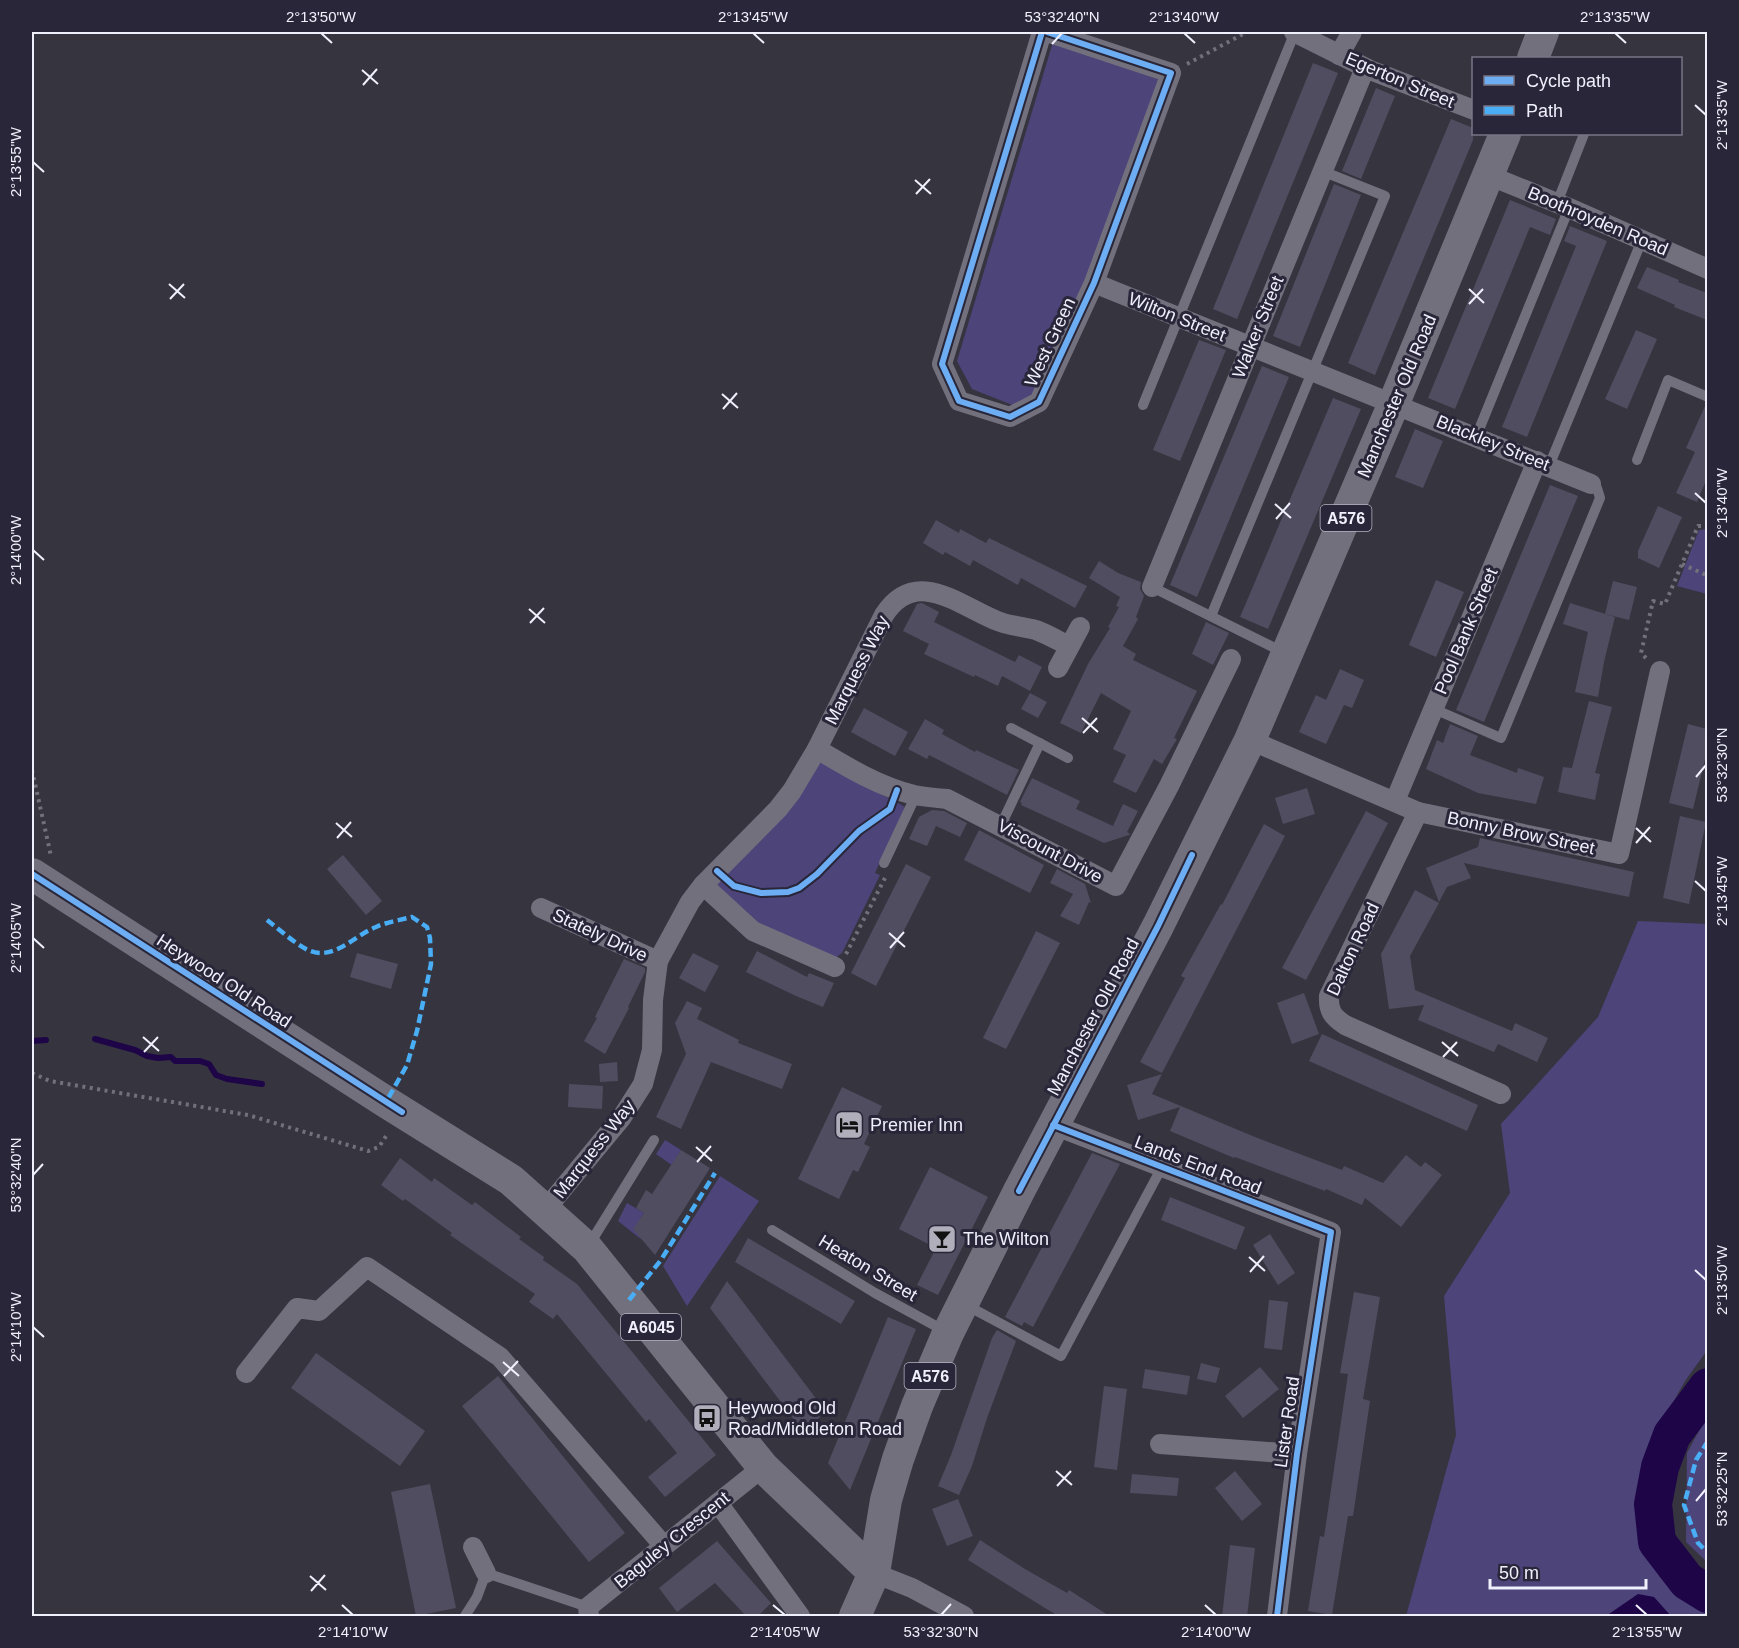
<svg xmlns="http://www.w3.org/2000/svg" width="1739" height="1648" font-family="Helvetica,sans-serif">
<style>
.green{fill:#4d447a}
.water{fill:#1d0547}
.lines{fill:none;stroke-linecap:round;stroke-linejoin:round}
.stream{stroke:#1d0547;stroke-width:6}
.river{stroke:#1d0547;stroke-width:38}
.building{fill:#504d60}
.path{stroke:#72717b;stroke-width:4;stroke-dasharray:3 4.5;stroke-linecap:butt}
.service{stroke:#72707c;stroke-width:10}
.minor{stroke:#72707c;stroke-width:20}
.primary{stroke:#72707c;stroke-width:32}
.quiet{stroke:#49aef6;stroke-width:4.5;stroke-dasharray:9 4.5;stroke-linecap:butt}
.cycleway-casing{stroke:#282638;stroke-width:10}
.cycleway{stroke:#6dadf4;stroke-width:6}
.ticks{fill:none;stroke:#f0effc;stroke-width:2}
.labels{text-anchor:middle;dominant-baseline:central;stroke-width:6;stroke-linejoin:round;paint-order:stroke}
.shield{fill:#282638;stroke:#b4b3c1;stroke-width:1.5}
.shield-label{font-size:16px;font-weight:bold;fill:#f0effc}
.street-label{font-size:18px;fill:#f0effc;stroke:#282638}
.poi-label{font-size:18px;fill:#f0effc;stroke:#282638;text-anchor:start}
.neatline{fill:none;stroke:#f0effc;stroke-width:2}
.ticks-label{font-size:15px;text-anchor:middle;fill:#f0effc}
</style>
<rect width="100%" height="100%" fill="#36343f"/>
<g class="green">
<polygon points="1053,42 1163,81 1043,390 1020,408 972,389 957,361"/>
<polygon points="1707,529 1708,529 1707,594 1677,586 1699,530"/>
<polygon points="821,761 905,807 875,873 880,875 842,953 834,959 754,924 711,884"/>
<path d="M 1638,921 L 1707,924 L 1707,1350 C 1699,1363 1688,1375 1681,1388 C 1653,1439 1619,1533 1665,1583 C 1677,1596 1692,1602 1707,1610 L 1707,1616 L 1406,1616 L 1456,1435 L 1444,1296 L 1510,1193 L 1501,1124 L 1598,1017 Z"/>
<polygon points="665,1140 681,1150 676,1158 683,1163 679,1170 656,1154"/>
<polygon points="720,1176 759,1201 687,1306 663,1266"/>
<polygon points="627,1203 644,1213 634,1229 642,1240 618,1221"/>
<polygon points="1707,1416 1707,1562 1686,1542 1687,1453"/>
</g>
<polygon class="water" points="1638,1594 1654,1597 1671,1616 1606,1616"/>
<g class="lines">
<g class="stream">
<polyline points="95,1039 135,1050 147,1056 158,1058 171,1057 175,1061 200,1061 209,1064 216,1075 227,1079 262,1084"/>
<polyline points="32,1041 46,1040"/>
</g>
<polyline class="river" points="1708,1387 1672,1435 1660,1467 1653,1504 1657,1542 1687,1581 1708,1594"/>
</g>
<g class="building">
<polygon points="1313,63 1338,73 1237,319 1213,309"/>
<polygon points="1376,88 1395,96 1361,179 1342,171"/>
<polygon points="1451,119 1473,128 1473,140 1375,375 1348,363"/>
<polygon points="1334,184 1361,195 1300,347 1273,336"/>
<polygon points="1510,200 1556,219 1550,235 1530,227 1455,409 1428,398"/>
<polygon points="1570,226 1607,241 1527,437 1502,427 1576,246 1564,241"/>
<polygon points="1647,267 1679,280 1678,282 1707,293 1707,320 1674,307 1675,305 1637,288"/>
<polygon points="1636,330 1657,339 1627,409 1605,399"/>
<polygon points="1199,340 1226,350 1180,461 1153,450"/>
<polygon points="1262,366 1289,377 1197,597 1170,585"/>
<polygon points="1333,398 1361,409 1268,629 1240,617"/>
<polygon points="1706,404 1707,404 1707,478 1697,502 1676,493 1695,452 1686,448"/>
<polygon points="1415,429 1443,441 1423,488 1395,477"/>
<polygon points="1550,485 1578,496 1484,722 1456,710"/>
<polygon points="1658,506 1682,517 1659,568 1638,558 1638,551"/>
<polygon points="936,520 959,533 960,529 986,543 989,538 1087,586 1075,608 1021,578 1018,585 973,560 970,566 945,552 943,555 923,543"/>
<polygon points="1099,561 1118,573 1141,582 1140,589 1144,596 1136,617 1138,619 1123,646 1136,654 1133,660 1197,691 1174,738 1177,739 1162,764 1154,759 1136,793 1113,782 1126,755 1113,749 1131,711 1101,693 1081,733 1060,723 1088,664 1110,628 1108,627 1119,607 1116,606 1120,597 1089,578"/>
<polygon points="1436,580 1464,592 1436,657 1409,645"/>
<polygon points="1613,581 1637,587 1629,620 1605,614"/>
<polygon points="922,603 939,612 934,622 1015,662 1019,655 1042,667 1030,691 1002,676 998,686 975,675 974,677 924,654 929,644 903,631 917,604"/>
<polygon points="1570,603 1615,617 1604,662 1598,697 1575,692 1588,632 1563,624"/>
<polygon points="1206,622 1229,633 1213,665 1192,654"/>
<polygon points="1340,669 1364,680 1352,708 1344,705 1326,744 1299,732 1316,695 1326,700"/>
<polygon points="1030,693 1047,702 1038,718 1021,709"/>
<polygon points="1589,701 1612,707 1595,773 1600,774 1595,800 1558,792 1563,767 1572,768"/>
<polygon points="864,708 908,732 895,756 851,732"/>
<polygon points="925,719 944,730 942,734 975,752 976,750 1019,770 1007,795 929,755 927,759 908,749"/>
<polygon points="1450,724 1478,736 1470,755 1517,773 1518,768 1544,777 1536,804 1478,793 1426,769 1437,740 1443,743"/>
<polygon points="1688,724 1707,729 1707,751 1693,809 1669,803"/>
<polygon points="1032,778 1080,801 1076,809 1113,826 1123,804 1138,811 1127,832 1130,834 1129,835 1104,843 1021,805 1022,803 1020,802"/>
<polygon points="1307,788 1315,814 1283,824 1275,798"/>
<polygon points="932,810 944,811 967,823 960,837 936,826 927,846 909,839 919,817"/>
<polygon points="1366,811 1388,823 1306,980 1282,968"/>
<polygon points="1680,816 1706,822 1689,904 1663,898"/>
<polygon points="1264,824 1285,836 1162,1073 1140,1062 1185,978 1181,976 1221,904 1222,905"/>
<polygon points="979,830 1044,865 1030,893 964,860"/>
<polygon points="1480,838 1634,872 1629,897 1464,863 1471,878 1447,887 1439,902 1426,868 1478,847"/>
<polygon points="343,855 382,901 366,915 327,869"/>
<polygon points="906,864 931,877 876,986 851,973"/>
<polygon points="1057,869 1085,884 1091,903 1089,902 1079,925 1060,916 1073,894 1050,883"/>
<polygon points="1415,890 1439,903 1410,956 1415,990 1512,1031 1515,1023 1548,1038 1537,1062 1498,1044 1494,1052 1418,1020 1424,1005 1389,1009 1381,954"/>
<polygon points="1036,931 1060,943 1006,1049 983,1038"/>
<polygon points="757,951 807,977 809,973 834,983 823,1007 796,996 746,972"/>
<polygon points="357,953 398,964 391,989 350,977"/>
<polygon points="693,953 719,966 705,992 679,978"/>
<polygon points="624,959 645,968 645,972 628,1007 629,1008 605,1054 584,1041 597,1018 595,1017"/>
<polygon points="1304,993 1319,1034 1292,1044 1277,1003"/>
<polygon points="687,1001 702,1008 697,1019 739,1040 738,1043 792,1064 782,1089 711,1062 681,1129 656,1117 686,1054 675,1023"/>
<polygon points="1322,1034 1478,1105 1467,1131 1309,1061"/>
<polygon points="617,1062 618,1081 600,1082 599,1064"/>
<polygon points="1162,1074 1152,1094 1255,1137 1342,1170 1344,1166 1383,1183 1406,1155 1421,1167 1425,1162 1442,1175 1401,1227 1365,1198 1362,1205 1326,1189 1325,1191 1235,1157 1234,1158 1170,1131 1180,1107 1138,1120 1127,1085"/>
<polygon points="569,1084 603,1086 602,1109 568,1107"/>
<polygon points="842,1087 882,1106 864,1144 870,1147 858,1172 853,1170 839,1199 798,1179"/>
<polygon points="681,1150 710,1168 655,1255 633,1229 644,1213 636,1208 646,1190 652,1194"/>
<polygon points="1092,1153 1120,1164 1033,1327 1024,1322 1022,1326 1005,1317"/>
<polygon points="400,1158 432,1182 434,1178 472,1205 475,1202 521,1237 519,1239 544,1257 543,1260 577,1284 716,1455 665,1497 648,1477 677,1453 649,1419 646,1422 557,1314 553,1319 529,1302 535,1294 450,1235 452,1233 405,1199 403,1201 381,1185"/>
<polygon points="930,1167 988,1197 938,1295 917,1285 936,1248 899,1229"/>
<polygon points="1170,1197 1245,1227 1236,1250 1161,1220"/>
<polygon points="1270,1234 1295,1273 1278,1285 1253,1245"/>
<polygon points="748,1238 855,1301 841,1324 735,1262"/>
<polygon points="727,1281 824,1409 808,1438 710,1308"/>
<polygon points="1354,1292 1380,1297 1363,1399 1370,1401 1353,1516 1348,1516 1332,1615 1308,1611 1320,1536 1324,1537 1348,1374 1340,1373"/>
<polygon points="1269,1300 1288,1302 1282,1350 1264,1348"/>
<polygon points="888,1317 916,1329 850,1490 828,1463"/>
<polygon points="997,1330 1016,1341 987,1418 972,1466 959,1495 938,1486 951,1455 992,1338"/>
<polygon points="316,1353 425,1431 400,1466 291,1388"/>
<polygon points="1201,1363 1220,1368 1216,1383 1197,1379"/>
<polygon points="1260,1367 1279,1389 1243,1418 1225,1396"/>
<polygon points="1145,1369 1190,1376 1187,1395 1142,1388"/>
<polygon points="498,1376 625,1533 589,1562 462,1406"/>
<polygon points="1104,1386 1127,1389 1117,1470 1094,1467"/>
<polygon points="1235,1471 1262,1504 1242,1521 1215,1488"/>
<polygon points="1132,1474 1179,1478 1177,1496 1130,1493"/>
<polygon points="430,1484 456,1608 416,1616 391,1492"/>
<polygon points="958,1499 973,1536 947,1546 932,1509"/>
<polygon points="980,1540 1025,1569 1067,1593 1069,1590 1111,1617 1060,1617 1045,1608 968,1560"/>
<polygon points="717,1541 771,1603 757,1617 747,1617 715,1583 677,1612 659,1588"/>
<polygon points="1230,1545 1255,1548 1247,1617 1222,1617"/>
</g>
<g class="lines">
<g class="path">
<polyline points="1187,64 1247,32"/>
<polyline points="1682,564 1708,576"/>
<polyline points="1646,658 1641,653 1653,601 1665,604 1698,526 1708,526"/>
<polyline points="32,770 51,856"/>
<polyline points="846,954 885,878"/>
<polyline points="32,1073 50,1081 248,1115 368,1151 379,1147 388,1133"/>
</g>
<g class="service">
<polyline points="1557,203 1584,134"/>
<polyline points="1143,405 1295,32"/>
<polyline points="1476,437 1569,208"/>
<polyline points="1637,460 1668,380 1708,397"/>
<polyline points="1549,466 1642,240"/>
<polyline points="1152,587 1285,653"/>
<polyline points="1211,616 1385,196 1322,171"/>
<polyline points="1434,709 1501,738 1600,498 1597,488 1591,484"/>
<polyline points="1011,728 1068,758"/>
<polyline points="1001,825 1040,743"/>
<polyline points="884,863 916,795"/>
<polyline points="772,1230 875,1293 945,1331"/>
<polyline points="589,1245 654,1140"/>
<polyline points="964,1304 1061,1356 1162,1167"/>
<polyline points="465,1616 477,1597 486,1573 588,1607"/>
</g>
<g class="minor">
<polyline points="1042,32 942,364 959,401 1010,417 1039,402 1094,283 1171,73 1047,32"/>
<polyline points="1294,32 1370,70 1474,110"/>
<polyline points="1339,55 1352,32"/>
<polyline points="1488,175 1569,208 1708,269"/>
<polyline points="1094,283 1591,484"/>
<polyline points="1152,587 1365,68"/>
<polyline points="1058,668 1080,627"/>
<polyline points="1250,740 1418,812 1619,854 1660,671"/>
<path d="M 817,749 C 847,767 880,787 914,795 C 925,797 936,798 947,799 L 1116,886 L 1169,786 L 1231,659"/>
<polyline points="1395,801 1537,461"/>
<path d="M 1418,812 L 1329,996 C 1328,1011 1333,1017 1345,1025 L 1501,1094"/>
<path d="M 703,885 L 778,809 L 792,791 L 817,749 L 884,615 C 915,567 957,604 995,620 C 1008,626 1022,626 1036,630 C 1047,634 1059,641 1069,646"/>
<polyline points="541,908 658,961"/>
<polyline points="1053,1125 1331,1232 1297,1454 1277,1616"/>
<polyline points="545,1210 622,1117 643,1084 652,1050 653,1000 658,961 690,902 703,885 753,931 835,967"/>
<polyline points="246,1373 297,1308 319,1311 367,1267 500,1357 664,1546"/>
<polyline points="1160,1444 1297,1454"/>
<polyline points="718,1503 800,1616"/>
<polyline points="473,1547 486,1573"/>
<polyline points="874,1573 912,1588 964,1616"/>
<polyline points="589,1616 588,1607 763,1467"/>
</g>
<g class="primary">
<polyline points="1533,58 1543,32"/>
<polyline points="32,874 386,1102 511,1180 587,1248 763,1467 874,1573"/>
<polyline points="855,1616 874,1573 886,1500 898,1459 917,1406 948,1333 1019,1191 1158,926 1250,740 1394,403 1505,134"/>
</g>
<g class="quiet">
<path d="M 267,920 C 280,930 294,943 308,950 C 333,962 355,935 376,927 C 387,922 400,920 412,917 L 427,927 L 430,938 L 431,964 L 417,1031 L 407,1065 L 386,1102"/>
<polyline points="629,1300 661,1260 715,1173"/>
<polyline points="1708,1441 1696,1460 1684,1505 1698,1543 1708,1553"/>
</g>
<g class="cycleway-casing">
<g id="cycleway">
<polyline points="1042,32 942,364 959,401 1010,417 1039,402 1094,283 1171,73 1047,32"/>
<polyline points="717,871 734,886 761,893 788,892 799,888 817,874 859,831 890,809 897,790"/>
<polyline points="32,874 402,1112"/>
<polyline points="1053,1125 1331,1232 1297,1454 1277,1616"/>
<polyline points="1019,1191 1158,926 1192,855"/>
</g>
</g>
<use href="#cycleway" class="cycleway"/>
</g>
<path class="ticks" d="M 321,33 L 332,43M 753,33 L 764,43M 1184,33 L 1195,43M 1615,33 L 1626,43M 1052,44 L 1062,33M 362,70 L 378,84M 363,85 L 377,69M 1695,105 L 1706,115M 33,162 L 44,172M 915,180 L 931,194M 916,194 L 930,179M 169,284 L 185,298M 1469,289 L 1484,303M 170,299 L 184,284M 1469,304 L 1483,289M 722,394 L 738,408M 723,409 L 737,393M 1695,493 L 1706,503M 1275,504 L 1291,518M 1276,519 L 1290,503M 33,550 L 44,560M 529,609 L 545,623M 530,623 L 544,608M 1082,718 L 1098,732M 1083,733 L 1097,718M 1696,777 L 1706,765M 336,823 L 352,837M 1636,828 L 1651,842M 337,838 L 351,822M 1636,843 L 1650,827M 1695,881 L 1706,891M 889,933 L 905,947M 33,938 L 44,948M 890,948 L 904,932M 143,1037 L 159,1051M 1442,1042 L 1458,1056M 144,1052 L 158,1037M 1443,1057 L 1457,1042M 696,1147 L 712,1161M 697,1162 L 711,1146M 33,1175 L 43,1164M 1249,1257 L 1265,1271M 1695,1270 L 1706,1280M 1250,1272 L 1264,1256M 33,1327 L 44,1337M 503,1362 L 519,1376M 504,1376 L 518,1361M 1056,1471 L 1072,1485M 1057,1486 L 1071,1471M 1696,1501 L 1706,1489M 310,1576 L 326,1590M 311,1591 L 325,1575M 342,1605 L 353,1615M 773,1605 L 785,1615M 1205,1605 L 1216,1615M 1636,1605 L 1647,1615M 941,1615 L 951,1604"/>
<defs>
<g id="hotel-square" transform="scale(1.5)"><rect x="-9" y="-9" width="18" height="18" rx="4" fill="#afaeba" stroke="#282638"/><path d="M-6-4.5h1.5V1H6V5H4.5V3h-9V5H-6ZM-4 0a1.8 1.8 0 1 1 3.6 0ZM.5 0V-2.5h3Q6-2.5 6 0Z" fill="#111"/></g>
<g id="bar-square" transform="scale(1.5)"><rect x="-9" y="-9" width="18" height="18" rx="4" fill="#afaeba" stroke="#282638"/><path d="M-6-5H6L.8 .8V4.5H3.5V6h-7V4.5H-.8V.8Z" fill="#111"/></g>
<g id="bus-square" transform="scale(1.5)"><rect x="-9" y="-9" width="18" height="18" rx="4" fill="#afaeba" stroke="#282638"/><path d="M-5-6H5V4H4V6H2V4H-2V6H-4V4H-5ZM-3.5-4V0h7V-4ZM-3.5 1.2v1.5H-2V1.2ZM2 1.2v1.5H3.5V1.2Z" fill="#111"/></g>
</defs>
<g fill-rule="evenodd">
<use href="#hotel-square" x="849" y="1125"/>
<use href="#bar-square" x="942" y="1239"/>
<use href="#bus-square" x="707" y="1418"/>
</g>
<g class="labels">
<g class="shield">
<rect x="1320.5" y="505" width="51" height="26" rx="4.5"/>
<rect x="621" y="1314" width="60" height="26" rx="4.5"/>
<rect x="904.5" y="1363" width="51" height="26" rx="4.5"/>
</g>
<g class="shield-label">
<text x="1346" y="518">A576</text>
<text x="651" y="1327">A6045</text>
<text x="930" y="1376">A576</text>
</g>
<g class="street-label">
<text transform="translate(1400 80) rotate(23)">Egerton Street</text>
<text transform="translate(1598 221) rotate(23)">Boothroyden Road</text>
<text transform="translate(1177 317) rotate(22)">Wilton Street</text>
<text transform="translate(1258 327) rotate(-68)">Walker Street</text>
<text transform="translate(1050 342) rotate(-65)">West Green</text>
<text transform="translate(1397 396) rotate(-67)">Manchester Old Road</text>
<text transform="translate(1493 443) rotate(22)">Blackley Street</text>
<text transform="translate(1466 631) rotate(-67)">Pool Bank Street</text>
<text transform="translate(857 670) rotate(-63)">Marquess Way</text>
<text transform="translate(1521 833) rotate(12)">Bonny Brow Street</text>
<text transform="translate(1050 851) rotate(28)">Viscount Drive</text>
<text transform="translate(600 935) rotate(25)">Stately Drive</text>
<text transform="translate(1353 949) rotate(-65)">Dalton Road</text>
<text transform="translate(224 981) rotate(33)">Heywood Old Road</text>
<text transform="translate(1093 1017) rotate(-62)">Manchester Old Road</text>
<text transform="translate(594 1149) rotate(-52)">Marquess Way</text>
<text transform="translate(1198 1165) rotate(21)">Lands End Road</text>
<text transform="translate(868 1268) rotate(31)">Heaton Street</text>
<text transform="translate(1287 1422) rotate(-82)">Lister Road</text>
<text transform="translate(672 1540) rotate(-39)">Baguley Crescent</text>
</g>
<g class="poi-label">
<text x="870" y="1125">Premier Inn</text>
<text x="963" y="1239">The Wilton</text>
<text x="728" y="1408">Heywood Old<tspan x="728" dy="21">Road/Middleton Road</tspan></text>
</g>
</g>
<rect width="1739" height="1648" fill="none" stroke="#282638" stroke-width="66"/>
<rect x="1472" y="57" width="210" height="78" fill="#282638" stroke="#787686" stroke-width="1.5"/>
<rect x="1484" y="76" width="30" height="9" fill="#6dadf4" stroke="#787686" stroke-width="1.5"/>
<text x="1526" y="87" font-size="18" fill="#f0effc">Cycle path</text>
<rect x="1484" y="106" width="30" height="9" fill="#49aef6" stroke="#787686" stroke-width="1.5"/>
<text x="1526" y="117" font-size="18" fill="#f0effc">Path</text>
<path d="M1490 1579v9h156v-9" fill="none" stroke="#f0effc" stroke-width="3"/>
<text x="1499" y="1579" font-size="18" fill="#f0effc" stroke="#282638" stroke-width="4.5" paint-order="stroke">50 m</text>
<rect x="33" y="33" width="1673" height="1582" class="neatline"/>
<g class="ticks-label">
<text x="321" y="22">2°13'50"W</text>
<text x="753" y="22">2°13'45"W</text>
<text x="1062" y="22">53°32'40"N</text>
<text x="1184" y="22">2°13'40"W</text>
<text x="1615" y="22">2°13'35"W</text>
<text transform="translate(1722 115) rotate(-90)" y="5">2°13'35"W</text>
<text transform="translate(16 162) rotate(-90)" y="5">2°13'55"W</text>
<text transform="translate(1722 503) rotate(-90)" y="5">2°13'40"W</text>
<text transform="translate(16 550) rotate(-90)" y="5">2°14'00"W</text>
<text transform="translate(1722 765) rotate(-90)" y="5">53°32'30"N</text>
<text transform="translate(1722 891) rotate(-90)" y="5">2°13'45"W</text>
<text transform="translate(16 938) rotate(-90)" y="5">2°14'05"W</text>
<text transform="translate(16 1175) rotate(-90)" y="5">53°32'40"N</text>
<text transform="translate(1722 1280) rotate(-90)" y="5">2°13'50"W</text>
<text transform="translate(16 1327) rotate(-90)" y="5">2°14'10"W</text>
<text transform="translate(1722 1489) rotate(-90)" y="5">53°32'25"N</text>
<text x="353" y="1637">2°14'10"W</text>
<text x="785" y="1637">2°14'05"W</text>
<text x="941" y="1637">53°32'30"N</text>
<text x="1216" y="1637">2°14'00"W</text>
<text x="1647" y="1637">2°13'55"W</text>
</g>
</svg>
